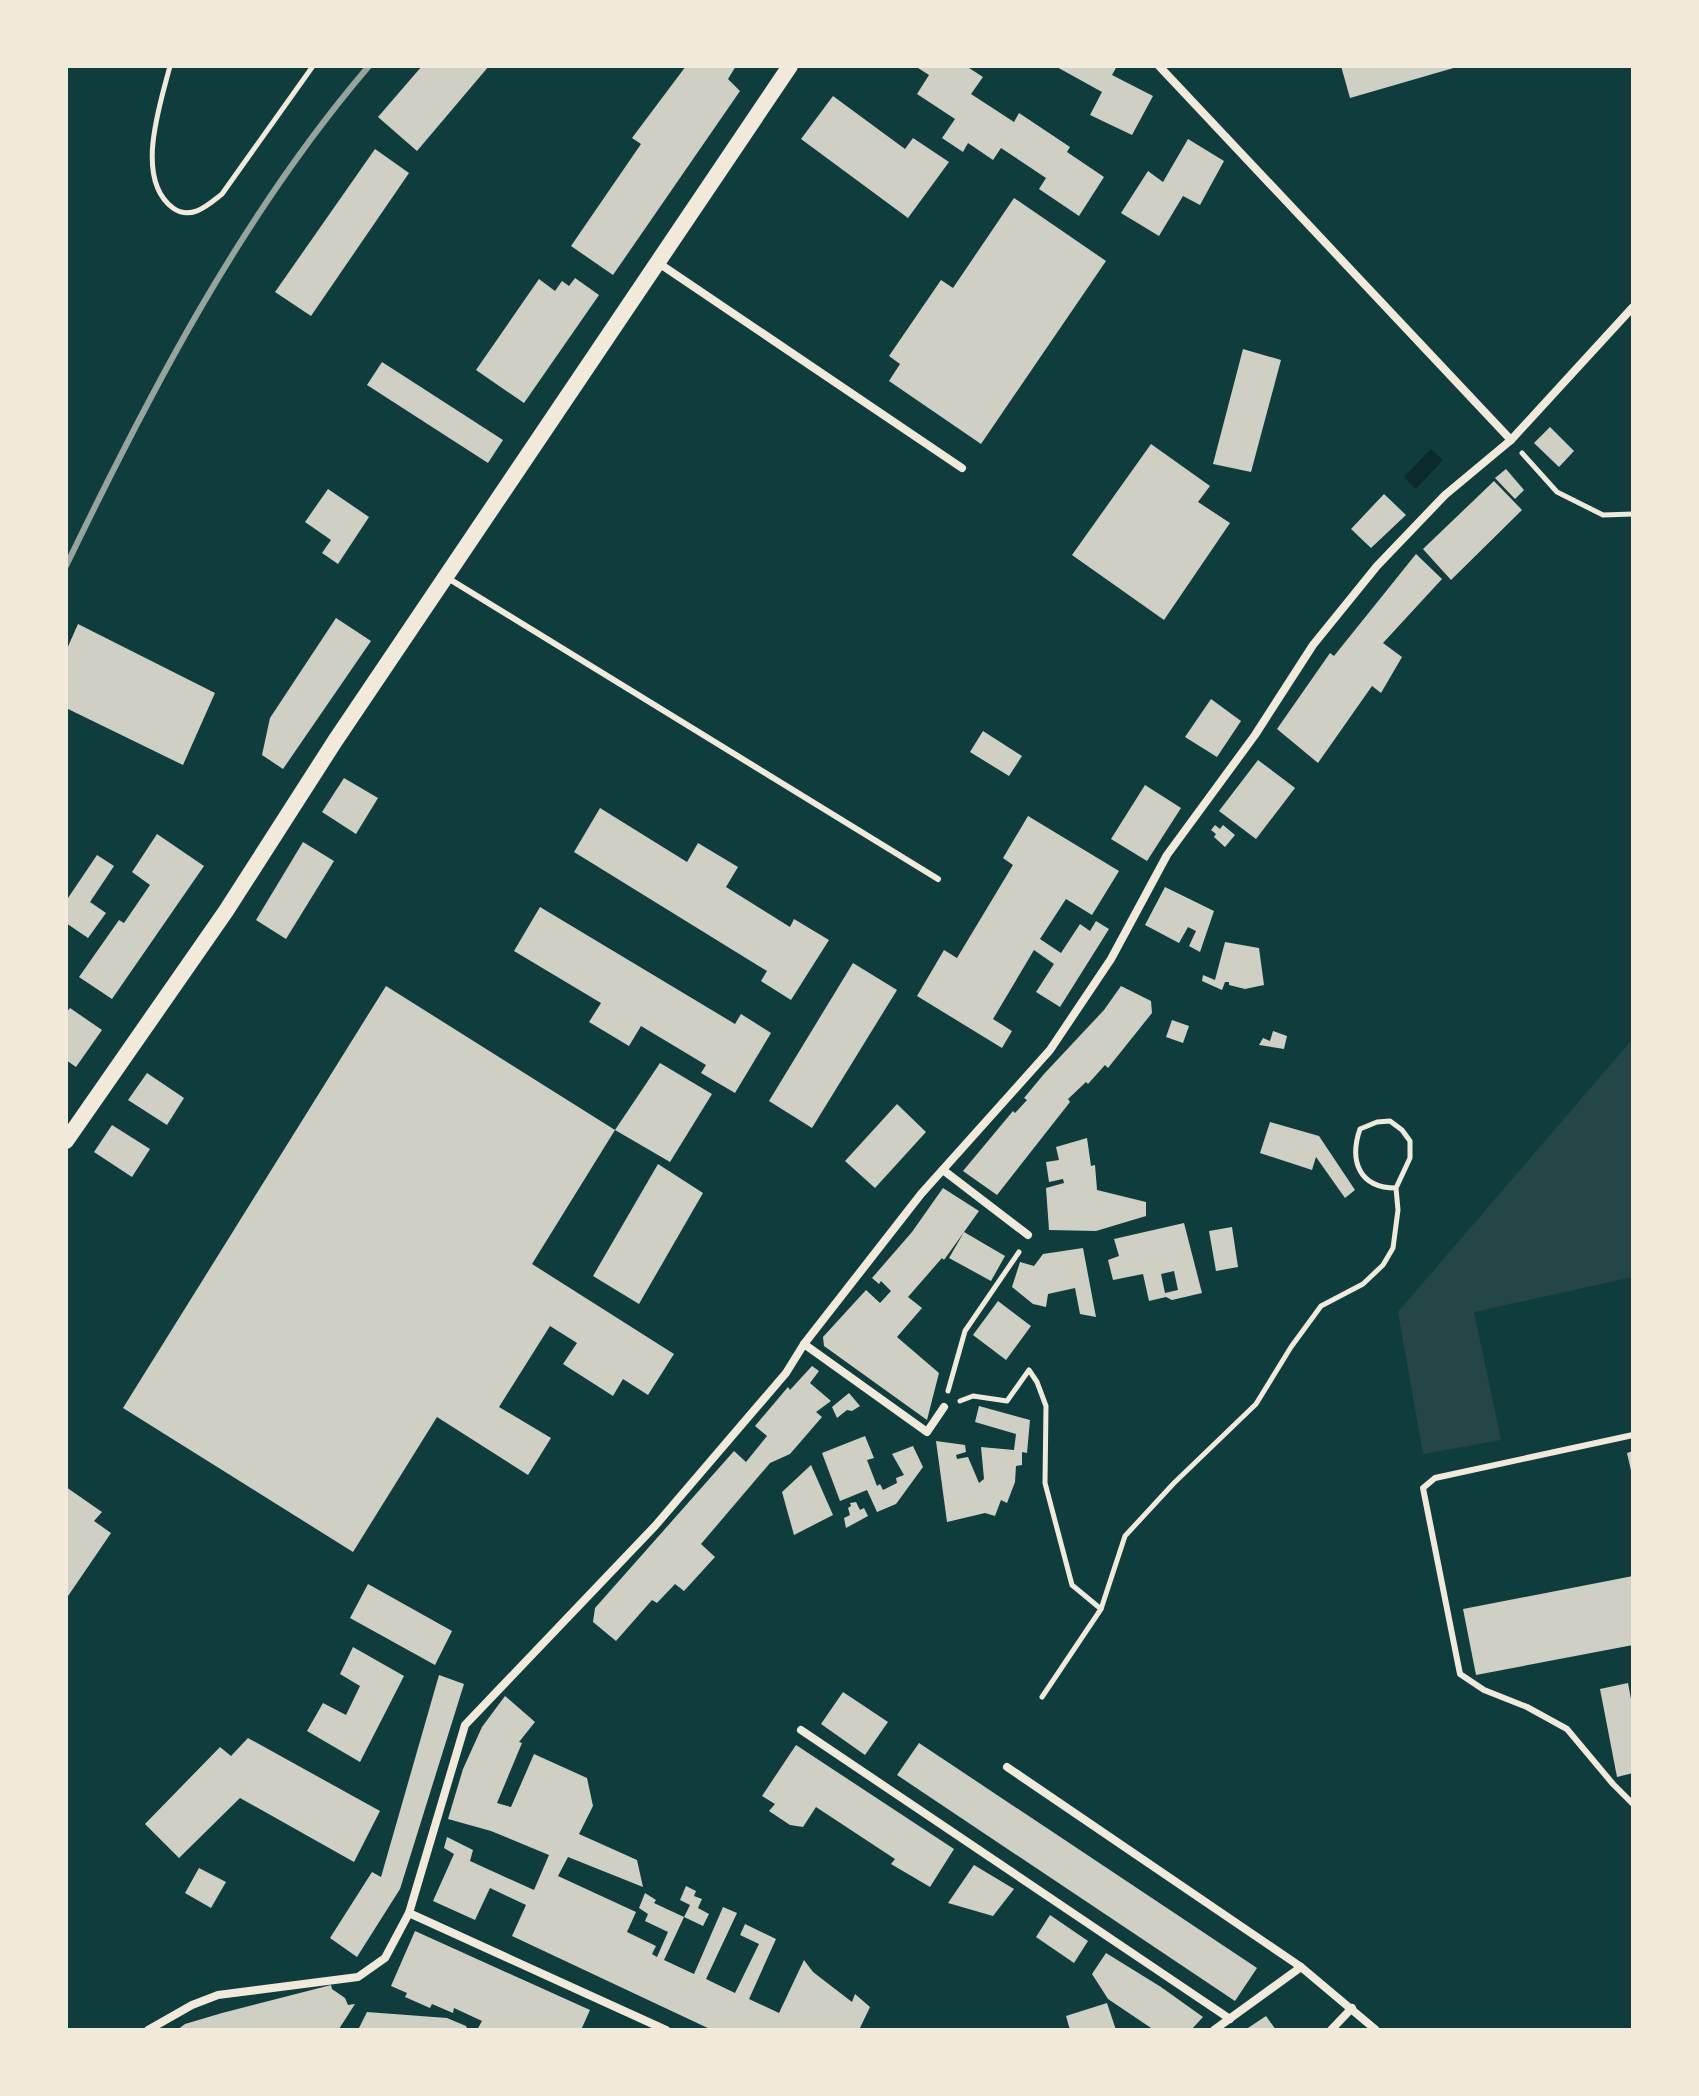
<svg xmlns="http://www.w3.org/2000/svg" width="1699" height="2096" font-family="'Source Sans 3',sans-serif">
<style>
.green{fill:#244646}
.water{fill:#0a2a2b}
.building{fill:#cfcfc3;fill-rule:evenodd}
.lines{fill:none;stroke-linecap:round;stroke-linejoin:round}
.path{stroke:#f1e9da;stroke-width:5}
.service{stroke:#f1e9da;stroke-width:6}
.minor{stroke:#f1e9da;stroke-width:8}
.secondary{stroke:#f1e9da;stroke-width:16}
.rail{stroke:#97a49c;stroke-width:6}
</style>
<rect width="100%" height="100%" fill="#0f3d3e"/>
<polygon class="green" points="1630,1042 1633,1052 1633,1277 1474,1312 1501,1440 1423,1454 1398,1312"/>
<polygon class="water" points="1431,449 1443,460 1416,489 1404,477"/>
<g class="building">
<polygon points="422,66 489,66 417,151 378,117"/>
<polygon points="686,66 736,66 728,79 740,91 613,275 571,246 641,144 632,138"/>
<polygon points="915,66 966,66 983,77 971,94 1014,122 1019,113 1070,147 1067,152 1104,177 1079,216 1039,189 1046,178 1001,148 993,160 968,143 963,152 942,138 955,119 917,94 929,75"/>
<polygon points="1055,66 1117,66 1112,75 1153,96 1132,135 1090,115 1102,92"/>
<polygon points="1341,66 1457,66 1457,67 1350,98"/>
<polygon points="833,96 905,149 913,138 949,162 908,218 801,139"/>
<polygon points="1188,139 1224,161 1200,205 1183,196 1159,236 1121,213 1148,171 1163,182"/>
<polygon points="375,149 409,173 311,316 275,292"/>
<polygon points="1014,198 1106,261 981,444 889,381 900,364 889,356 941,280 953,288"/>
<polygon points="575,278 599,295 524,403 476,370 539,279 555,291 562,281 569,286"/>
<polygon points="1243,349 1281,360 1251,472 1213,464"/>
<polygon points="382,362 503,440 488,463 367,385"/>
<polygon points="1550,427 1574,451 1559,467 1534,443"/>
<polygon points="1151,444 1210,486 1198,502 1230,523 1164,620 1072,555"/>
<polygon points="1506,469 1524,490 1515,499 1495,478"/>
<polygon points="1494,481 1522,510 1451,580 1423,549"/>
<polygon points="328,489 369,517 338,564 322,553 331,540 305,522"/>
<polygon points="1384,494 1406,515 1371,548 1351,529"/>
<polygon points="1416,554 1442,579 1383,643 1402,657 1381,693 1372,686 1318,763 1277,729 1330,653 1334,656"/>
<polygon points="336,618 371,641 283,769 262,755 270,718"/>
<polygon points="78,624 215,693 183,765 66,708 66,651"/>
<polygon points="1211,699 1241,721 1217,757 1185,737"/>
<polygon points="983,731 1022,756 1009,776 970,752"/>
<polygon points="1258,760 1295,788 1256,839 1219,811"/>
<polygon points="344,778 378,798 356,834 322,812"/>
<polygon points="1145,785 1181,808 1147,861 1111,839"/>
<polygon points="600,808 687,862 698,843 738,867 726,887 790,927 794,919 829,940 791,1000 761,981 767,971 574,852"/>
<polygon points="1028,816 1119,871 1092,915 1066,899 1040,939 1061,953 1080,924 1090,931 1096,921 1109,929 1060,1007 1036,992 1054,964 1034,950 993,1019 1012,1031 1002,1048 917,996 944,950 957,958 1013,865 1003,858"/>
<polygon points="1215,825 1220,829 1223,825 1235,835 1225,847 1214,837 1216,834 1211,830"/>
<polygon points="157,834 204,866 112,999 79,977 119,920 124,923 150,885 132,872"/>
<polygon points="303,842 334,861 286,939 256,920"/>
<polygon points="97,855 114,866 90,902 106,913 88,938 66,923 66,901"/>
<polygon points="1165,887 1214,911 1200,952 1189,946 1196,931 1188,927 1179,943 1145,925"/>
<polygon points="540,907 735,1024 741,1014 771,1033 735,1093 701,1073 706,1065 641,1026 629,1046 589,1022 601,1003 514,951"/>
<polygon points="1225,942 1259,948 1264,985 1245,989 1229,985 1229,982 1225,982 1222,990 1202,981 1203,975 1215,980"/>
<polygon points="853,963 897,990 812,1128 769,1101"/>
<polygon points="386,986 615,1130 532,1264 674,1354 648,1395 623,1379 613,1396 563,1364 577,1343 550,1326 499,1407 551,1438 528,1475 437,1417 353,1552 123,1408"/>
<polygon points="1121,986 1151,1001 1152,1013 1108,1068 1105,1065 1088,1084 1086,1082 1068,1099 1070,1102 997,1195 963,1171 1013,1111 1015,1113 1027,1100 1024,1098 1044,1074 1104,1010"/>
<polygon points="70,1008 102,1030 76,1067 66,1060 66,1013"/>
<polygon points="1172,1020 1189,1026 1183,1043 1166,1037"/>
<polygon points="1273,1031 1287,1036 1284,1049 1259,1045 1263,1038 1270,1041"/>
<polygon points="660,1063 712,1094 670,1162 615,1130"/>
<polygon points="147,1073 184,1098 167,1125 128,1100"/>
<polygon points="897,1104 926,1132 875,1188 845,1161"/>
<polygon points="1270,1122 1319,1136 1355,1190 1345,1198 1316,1157 1312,1170 1260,1153"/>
<polygon points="112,1125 150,1149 132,1177 94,1152"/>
<polygon points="1087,1138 1091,1166 1095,1165 1097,1190 1146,1202 1146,1216 1096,1231 1049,1230 1046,1188 1064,1183 1063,1179 1049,1182 1046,1162 1059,1160 1056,1147"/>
<polygon points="658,1164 703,1193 639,1304 593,1276"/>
<polygon points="943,1188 979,1211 964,1232 1005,1256 991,1281 949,1258 964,1232 944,1260 942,1258 908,1297 922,1308 897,1337 939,1373 927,1420 824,1346 823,1337 866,1290 880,1303 891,1291 881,1281 879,1284 872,1278 912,1232"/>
<path d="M 1184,1223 L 1202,1293 L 1172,1300 L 1166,1297 L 1149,1301 L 1143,1274 L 1113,1280 L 1108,1260 L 1119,1256 L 1114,1239 ZM 1174,1271 L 1178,1290 L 1165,1293 L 1161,1274 Z"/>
<polygon points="1232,1227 1238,1267 1216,1271 1209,1231"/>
<polygon points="1083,1248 1096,1317 1080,1314 1075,1288 1048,1294 1046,1307 1033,1304 1012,1287 1020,1262 1034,1266 1043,1254"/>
<polygon points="998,1301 1031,1326 1006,1360 973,1335"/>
<polygon points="812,1366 819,1371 810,1383 831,1401 816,1412 822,1417 790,1454 770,1463 701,1544 715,1557 684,1591 675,1584 657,1603 652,1600 616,1641 593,1622 595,1608 734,1451 746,1462 767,1436 755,1426 788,1387 790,1390"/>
<polygon points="849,1393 860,1406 852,1411 847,1410 837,1418 832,1407"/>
<polygon points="979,1406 1030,1420 1027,1453 1022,1452 1022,1465 1016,1466 1015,1482 1007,1503 1001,1500 995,1516 985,1513 947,1522 936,1441 965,1445 966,1452 956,1455 957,1459 968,1457 979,1483 984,1479 981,1447 1014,1450 1016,1434 975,1422"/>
<polygon points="865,1436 874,1458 867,1460 877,1486 880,1484 883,1490 897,1483 896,1478 904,1475 892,1454 913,1446 923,1467 896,1504 877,1512 867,1490 840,1501 822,1453"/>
<polygon points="1633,1451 1633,1475 1632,1475 1627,1453"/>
<polygon points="811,1465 833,1515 794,1535 782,1492"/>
<polygon points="66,1487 102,1512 94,1521 111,1533 66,1599"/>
<polygon points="856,1502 860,1510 864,1508 868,1516 846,1528 844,1518 850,1515 848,1508 851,1506 850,1503"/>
<polygon points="1633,1576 1633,1645 1476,1675 1463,1609"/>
<polygon points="368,1584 452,1631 435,1665 350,1618"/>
<polygon points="353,1647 404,1676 360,1762 307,1731 323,1703 346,1715 360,1686 340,1674"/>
<polygon points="439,1675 464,1684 400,1889 357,1957 330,1938 372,1872 381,1877"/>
<polygon points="1628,1683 1633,1710 1633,1773 1617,1777 1600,1689"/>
<polygon points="843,1692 888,1722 865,1755 821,1724"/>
<polygon points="505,1696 535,1722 519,1742 522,1743 497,1803 511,1807 534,1754 587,1778 593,1806 579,1834 637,1860 643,1887 568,1857 558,1876 636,1912 627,1932 656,1946 652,1954 657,1957 668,1932 645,1921 648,1914 639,1908 645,1893 656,1900 654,1903 684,1917 664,1960 694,1974 723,1907 737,1913 706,1979 735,1993 759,1944 740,1935 745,1924 776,1939 749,1999 779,2013 804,1960 813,1972 852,2002 855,1994 870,2007 859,2030 712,2030 512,1936 526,1905 490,1888 475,1920 433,1901 454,1854 444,1848 447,1837 473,1850 470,1861 534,1890 549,1855 491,1831 448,1819 463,1769 482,1727"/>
<polygon points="248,1738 380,1811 354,1862 240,1798 179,1858 145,1824 220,1747 231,1756"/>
<polygon points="919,1743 1257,1968 1235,2001 897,1775"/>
<polygon points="796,1745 954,1849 930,1887 891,1864 895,1859 816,1807 803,1827 790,1825 769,1811 775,1804 762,1796"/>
<polygon points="974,1865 1014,1889 993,1916 948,1903"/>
<polygon points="199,1868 226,1882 211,1908 185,1893"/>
<polygon points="686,1886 696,1891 694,1896 702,1899 698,1908 709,1914 703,1926 684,1917 690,1905 680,1900"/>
<polygon points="1050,1915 1088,1941 1074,1963 1036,1937"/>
<polygon points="415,1931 590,2010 581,2030 477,2030 482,2021 454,2008 453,2013 432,2004 430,2008 405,1997 407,1993 391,1986"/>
<polygon points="1106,1953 1161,1987 1203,2017 1191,2030 1154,2030 1108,1999 1092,1974"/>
<polygon points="331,1985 332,1989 345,1998 348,2005 355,2004 339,2029 177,2030 185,2024 222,2013"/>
<polygon points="1107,2003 1116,2030 1070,2030 1066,2016"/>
<polygon points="367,2012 447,2018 466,2026 468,2030 358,2030"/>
<polygon points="1266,2016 1276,2030 1245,2030"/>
</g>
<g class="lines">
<g class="path">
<path d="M 170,66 C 160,105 134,179 173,208 C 191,221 208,205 222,194 L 313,66"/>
<polyline points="1522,453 1557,492 1603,515 1633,514"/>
<polyline points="948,1391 965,1331 1019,1252"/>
<polyline points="960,1401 973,1396 1007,1401 1029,1370 1037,1382 1046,1406 1045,1483 1072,1585 1101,1609"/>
<path d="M 1042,1697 L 1101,1609 L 1125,1536 L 1174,1483 L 1256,1404 L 1291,1347 L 1321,1306 L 1363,1284 L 1383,1265 L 1393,1248 L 1398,1210 L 1396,1188 L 1410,1158 L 1410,1141 L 1402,1130 L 1390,1121 L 1377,1122 L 1360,1129 C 1349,1161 1359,1188 1396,1188"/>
</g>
<g class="service">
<polyline points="446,577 938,879"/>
<polyline points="1633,1435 1435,1478 1423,1488 1460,1674 1484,1690 1527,1707 1567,1729 1613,1784 1633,1804"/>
</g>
<g class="minor">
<polyline points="1159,66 1511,440"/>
<polyline points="657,262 962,468"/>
<polyline points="943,1170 1028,1235"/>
<polyline points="804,1344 927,1432 944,1407"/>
<polyline points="801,1730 1230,2019"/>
<polyline points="1007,1767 1301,1967 1376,2030"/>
<polyline points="409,1913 666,2030"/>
<polyline points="148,2030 192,2005 218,1995 358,1977 385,1958 409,1913 465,1725 655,1526 786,1373 804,1344 921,1194 1050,1050 1111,959 1167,855 1255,735 1313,645 1377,566 1445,495 1511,440 1633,307"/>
<polyline points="1214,2030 1301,1967"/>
<polyline points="1331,2030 1352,2008"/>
</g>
<polyline class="secondary" points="66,1141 226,911 335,741 790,66"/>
<path class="rail" d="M 66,566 C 150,392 243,213 369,66"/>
</g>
<rect width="1699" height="2096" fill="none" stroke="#f1e9da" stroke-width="136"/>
</svg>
